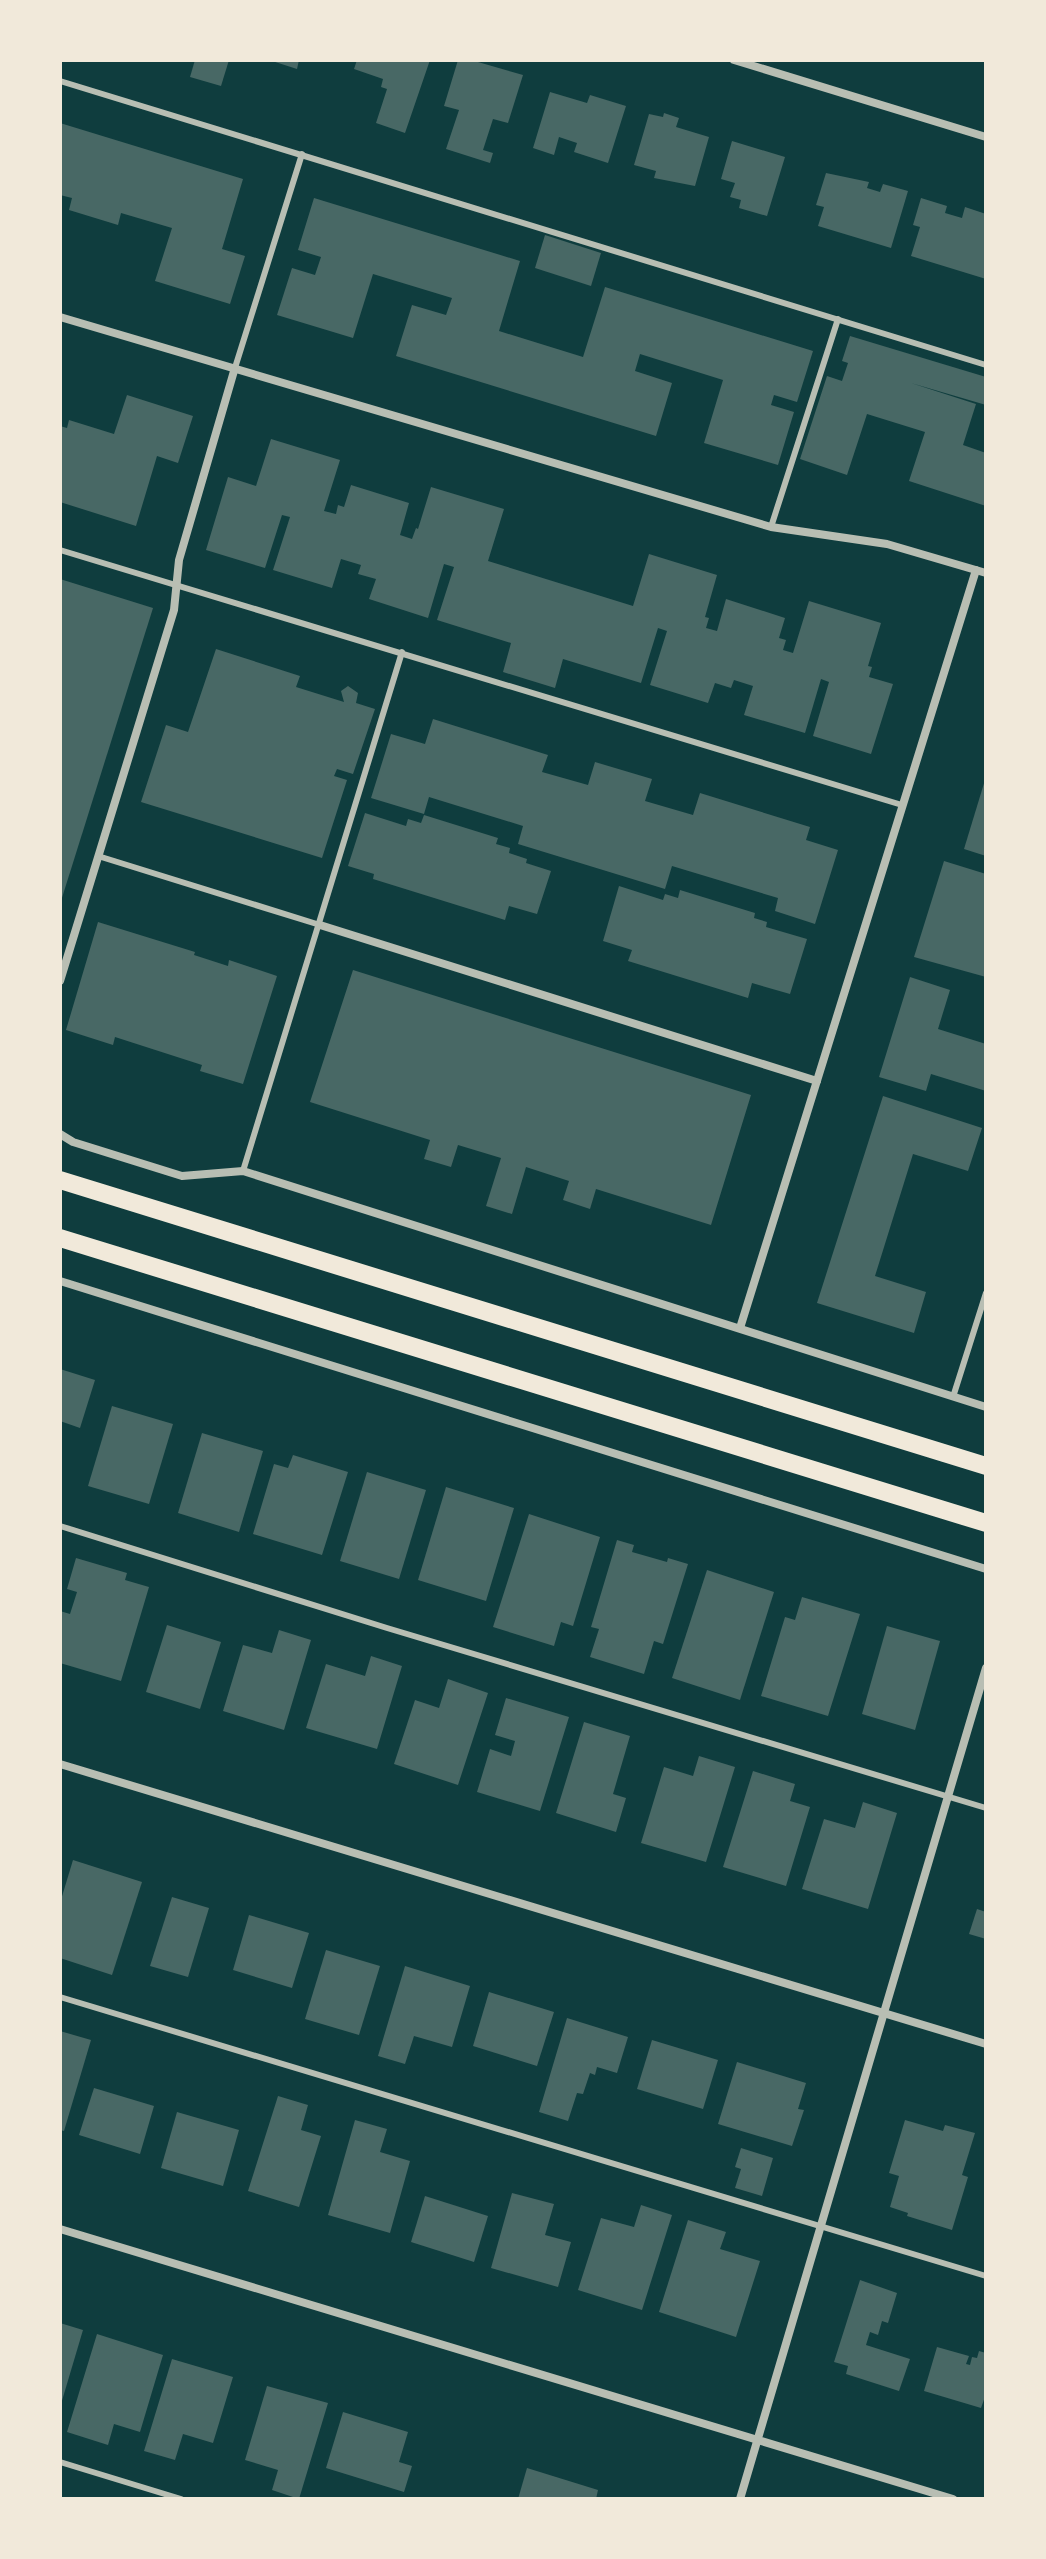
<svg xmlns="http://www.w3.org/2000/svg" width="1046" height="2559" font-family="Poppins,sans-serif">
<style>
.building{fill:#486865}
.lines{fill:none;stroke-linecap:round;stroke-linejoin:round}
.service{stroke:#b8beb3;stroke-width:6}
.minor{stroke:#b8beb3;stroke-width:8}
.primary{stroke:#f1e9da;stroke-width:18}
</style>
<rect width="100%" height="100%" fill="#0f3d3e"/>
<g class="building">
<polygon points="195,60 229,60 221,86 190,77"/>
<polygon points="269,60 299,60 297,69"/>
<polygon points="357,60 430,60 405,133 376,123 387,89 381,87 383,79 354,69"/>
<polygon points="458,60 471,60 523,75 508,123 493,119 483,150 493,153 490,163 446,149 459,110 444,106"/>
<polygon points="550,92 587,103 590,95 626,106 608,163 574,152 577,143 559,137 554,155 533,148"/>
<polygon points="664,113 679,118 676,127 709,137 695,186 654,178 656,171 634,165 649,114 663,117"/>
<polygon points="60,123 243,179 222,249 245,256 230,304 155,281 172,228 121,213 118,225 69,210 72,198 60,195"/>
<polygon points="732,141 785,157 767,216 739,208 741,200 730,197 735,183 721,179"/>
<polygon points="826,173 869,182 867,188 880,192 883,184 908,191 891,248 818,226 824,207 816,205"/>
<polygon points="314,198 520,261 499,331 583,357 605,287 813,351 797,402 774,395 771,405 794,412 778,465 704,443 723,380 640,354 635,371 672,383 656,436 396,356 412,305 446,315 452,298 373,274 353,338 277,315 292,268 315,275 321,257 298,250"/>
<polygon points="921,198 947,206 945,213 962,218 965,207 986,214 986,279 911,256 920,227 913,225"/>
<polygon points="545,235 601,253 591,286 535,268"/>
<polygon points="850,336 986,377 986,405 911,383 976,404 963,445 986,453 986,506 909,481 925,432 867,414 847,475 800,459 827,376 842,381 848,363 842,361"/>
<polygon points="127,395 193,416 178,463 157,456 136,526 60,502 60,426 67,428 69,420 114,434"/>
<polygon points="271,439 340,460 324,511 336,514 338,505 344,507 351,485 409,503 400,535 412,539 416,528 418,529 431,487 504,509 488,561 633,606 649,554 717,575 705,617 709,618 706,628 717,631 726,599 785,618 779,638 786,640 783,650 793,653 809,601 881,623 868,666 872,667 869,677 893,684 871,754 813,736 829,682 821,679 805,733 744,715 753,686 734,680 731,688 715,683 708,703 650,685 667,631 658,628 641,683 563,659 555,688 503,672 511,643 437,620 454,567 444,564 428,618 369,599 376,579 358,574 361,565 341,559 332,588 273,570 290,517 282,515 265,568 206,550 228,477 256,486"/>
<polygon points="60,579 153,608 61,901 60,901"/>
<polygon points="216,649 300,676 296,687 344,702 341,691 348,686 358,693 356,703 375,709 353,774 337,769 334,776 347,780 322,858 141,802 166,725 188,732"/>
<polygon points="433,719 548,755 542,772 588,785 595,762 652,779 645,801 693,815 700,793 810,827 806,840 838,850 815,924 775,911 778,898 672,866 665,889 518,844 523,826 429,797 424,814 371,798 391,734 425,744"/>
<polygon points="985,780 986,780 986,856 964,849"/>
<polygon points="365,813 406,826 408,819 421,823 424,815 498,838 496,844 510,848 509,853 527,859 526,863 551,871 537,914 509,906 505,920 373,879 374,874 348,866"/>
<polygon points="944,861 986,874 986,977 914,957"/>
<polygon points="619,886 663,900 665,894 678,898 680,890 755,913 754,918 767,922 766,927 807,939 790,994 752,983 748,998 628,961 632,950 603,941"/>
<polygon points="98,922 195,952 194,955 228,966 229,960 277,976 243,1084 200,1071 202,1065 115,1037 113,1045 66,1030"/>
<polygon points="353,970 751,1095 711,1225 596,1189 590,1209 563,1200 569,1181 526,1167 512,1214 486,1206 501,1158 458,1145 451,1167 424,1159 430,1140 310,1102"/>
<polygon points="910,977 950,990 938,1029 986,1044 986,1091 931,1074 926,1091 879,1077"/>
<polygon points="883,1096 982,1128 968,1171 913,1154 875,1276 926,1292 914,1333 817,1303"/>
<polygon points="60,1369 95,1380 80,1428 60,1421"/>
<polygon points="112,1406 173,1424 149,1504 88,1486"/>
<polygon points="202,1433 263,1451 239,1532 178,1513"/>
<polygon points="293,1455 348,1472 322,1555 253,1534 274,1464 288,1468"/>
<polygon points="367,1472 426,1490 399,1579 340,1561"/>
<polygon points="446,1487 514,1508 486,1601 418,1580"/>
<polygon points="529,1514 600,1537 573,1626 561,1622 554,1646 493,1627"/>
<polygon points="617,1540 634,1545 632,1552 667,1562 668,1558 688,1564 663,1644 654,1641 644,1674 590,1657 599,1629 591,1627"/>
<polygon points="76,1558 127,1573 125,1580 149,1587 121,1681 60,1663 60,1611 70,1614 77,1592 67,1589"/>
<polygon points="707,1570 774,1592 740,1700 672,1678"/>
<polygon points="802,1597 860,1614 828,1716 761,1696 785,1617 795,1620"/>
<polygon points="167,1625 221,1642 200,1709 146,1692"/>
<polygon points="887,1626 940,1641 915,1730 862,1714"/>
<polygon points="279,1630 311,1640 284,1730 223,1711 243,1645 272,1653"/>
<polygon points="371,1656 402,1666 377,1749 306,1728 326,1664 365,1676"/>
<polygon points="448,1679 488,1693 458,1785 394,1764 415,1700 439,1708"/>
<polygon points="506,1698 569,1717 540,1811 477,1792 490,1749 511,1756 515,1741 495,1735"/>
<polygon points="584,1722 630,1736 613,1794 626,1798 616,1832 556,1813"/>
<polygon points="699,1756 735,1767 706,1862 641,1843 664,1767 693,1776"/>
<polygon points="753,1771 795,1784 790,1801 810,1807 786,1886 723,1867"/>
<polygon points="863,1802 897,1813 868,1909 802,1889 824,1819 855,1828"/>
<polygon points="73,1860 142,1882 112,1975 60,1958 60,1903"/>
<polygon points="172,1897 209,1908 188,1977 150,1966"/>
<polygon points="977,1909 986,1912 986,1939 969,1934"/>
<polygon points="249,1915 309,1933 292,1988 233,1970"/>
<polygon points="326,1950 380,1966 359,2035 305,2019"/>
<polygon points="405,1966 470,1986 452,2047 414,2036 405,2064 378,2056"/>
<polygon points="489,1992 554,2012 537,2066 473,2046"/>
<polygon points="567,2018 628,2037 617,2073 597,2067 595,2075 590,2073 583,2094 577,2093 568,2121 539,2112"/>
<polygon points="60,2031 91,2040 64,2131 60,2130"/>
<polygon points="652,2040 718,2060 703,2109 637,2089"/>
<polygon points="737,2062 806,2083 798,2109 804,2110 792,2146 718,2124"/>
<polygon points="94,2088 154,2106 140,2154 79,2135"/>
<polygon points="278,2096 308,2105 301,2130 321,2136 299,2207 248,2191"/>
<polygon points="177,2112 239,2130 223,2186 161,2168"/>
<polygon points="355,2120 387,2129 380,2152 410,2161 390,2233 328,2215"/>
<polygon points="905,2120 943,2131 945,2125 975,2133 962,2175 968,2177 952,2230 907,2216 908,2213 890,2207 899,2176 889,2173"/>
<polygon points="741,2148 773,2158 762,2196 735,2188 741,2169 735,2167"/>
<polygon points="512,2193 554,2204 545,2235 571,2242 558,2287 491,2268"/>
<polygon points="425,2196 488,2216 474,2262 411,2242"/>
<polygon points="641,2205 672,2215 642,2310 578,2290 601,2218 634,2227"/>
<polygon points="688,2220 726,2232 720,2249 760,2261 736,2337 659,2312"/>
<polygon points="860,2280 897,2293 888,2323 882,2321 878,2335 870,2332 866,2345 910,2359 899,2391 846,2374 848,2366 834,2362"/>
<polygon points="60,2323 83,2330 61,2404 60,2403"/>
<polygon points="97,2334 163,2355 140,2432 114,2424 108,2445 67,2432"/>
<polygon points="937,2347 969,2356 966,2364 970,2365 972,2357 977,2358 979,2351 986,2353 986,2394 981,2408 924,2391"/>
<polygon points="172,2359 233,2377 213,2443 183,2434 175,2460 144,2451"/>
<polygon points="267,2386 328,2403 299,2499 272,2490 278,2470 245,2460"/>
<polygon points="343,2412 408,2432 399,2462 412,2466 404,2492 326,2468"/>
<polygon points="527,2468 598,2490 596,2499 518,2499"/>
</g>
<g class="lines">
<g class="service">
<polyline points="60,81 986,365"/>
<polyline points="234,371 302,154"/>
<polyline points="771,527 838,319"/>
<polyline points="60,550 902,805"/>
<polyline points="98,856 320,925"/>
<polyline points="243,1171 402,652"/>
<polyline points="953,1397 986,1293"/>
<polyline points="60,1526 387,1628 986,1808"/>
<polyline points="60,1997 986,2276"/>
<polyline points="60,2462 181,2499"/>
</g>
<g class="minor">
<polyline points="734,60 986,137"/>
<polyline points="60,317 771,527 887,544 986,573"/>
<polyline points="320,925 817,1081"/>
<polyline points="60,981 174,610 179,560 234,371"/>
<polyline points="60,1134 73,1142 182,1176 243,1171 986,1407"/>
<polyline points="60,1281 986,1569"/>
<polyline points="740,1328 976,570"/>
<polyline points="60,1764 986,2044"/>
<polyline points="60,2229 953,2499"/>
<polyline points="740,2499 986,1668"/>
</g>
<g class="primary">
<polyline points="60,1180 986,1466"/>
<polyline points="60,1238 986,1523"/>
</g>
</g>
<rect width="1046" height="2559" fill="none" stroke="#f1e9da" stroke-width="124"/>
</svg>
